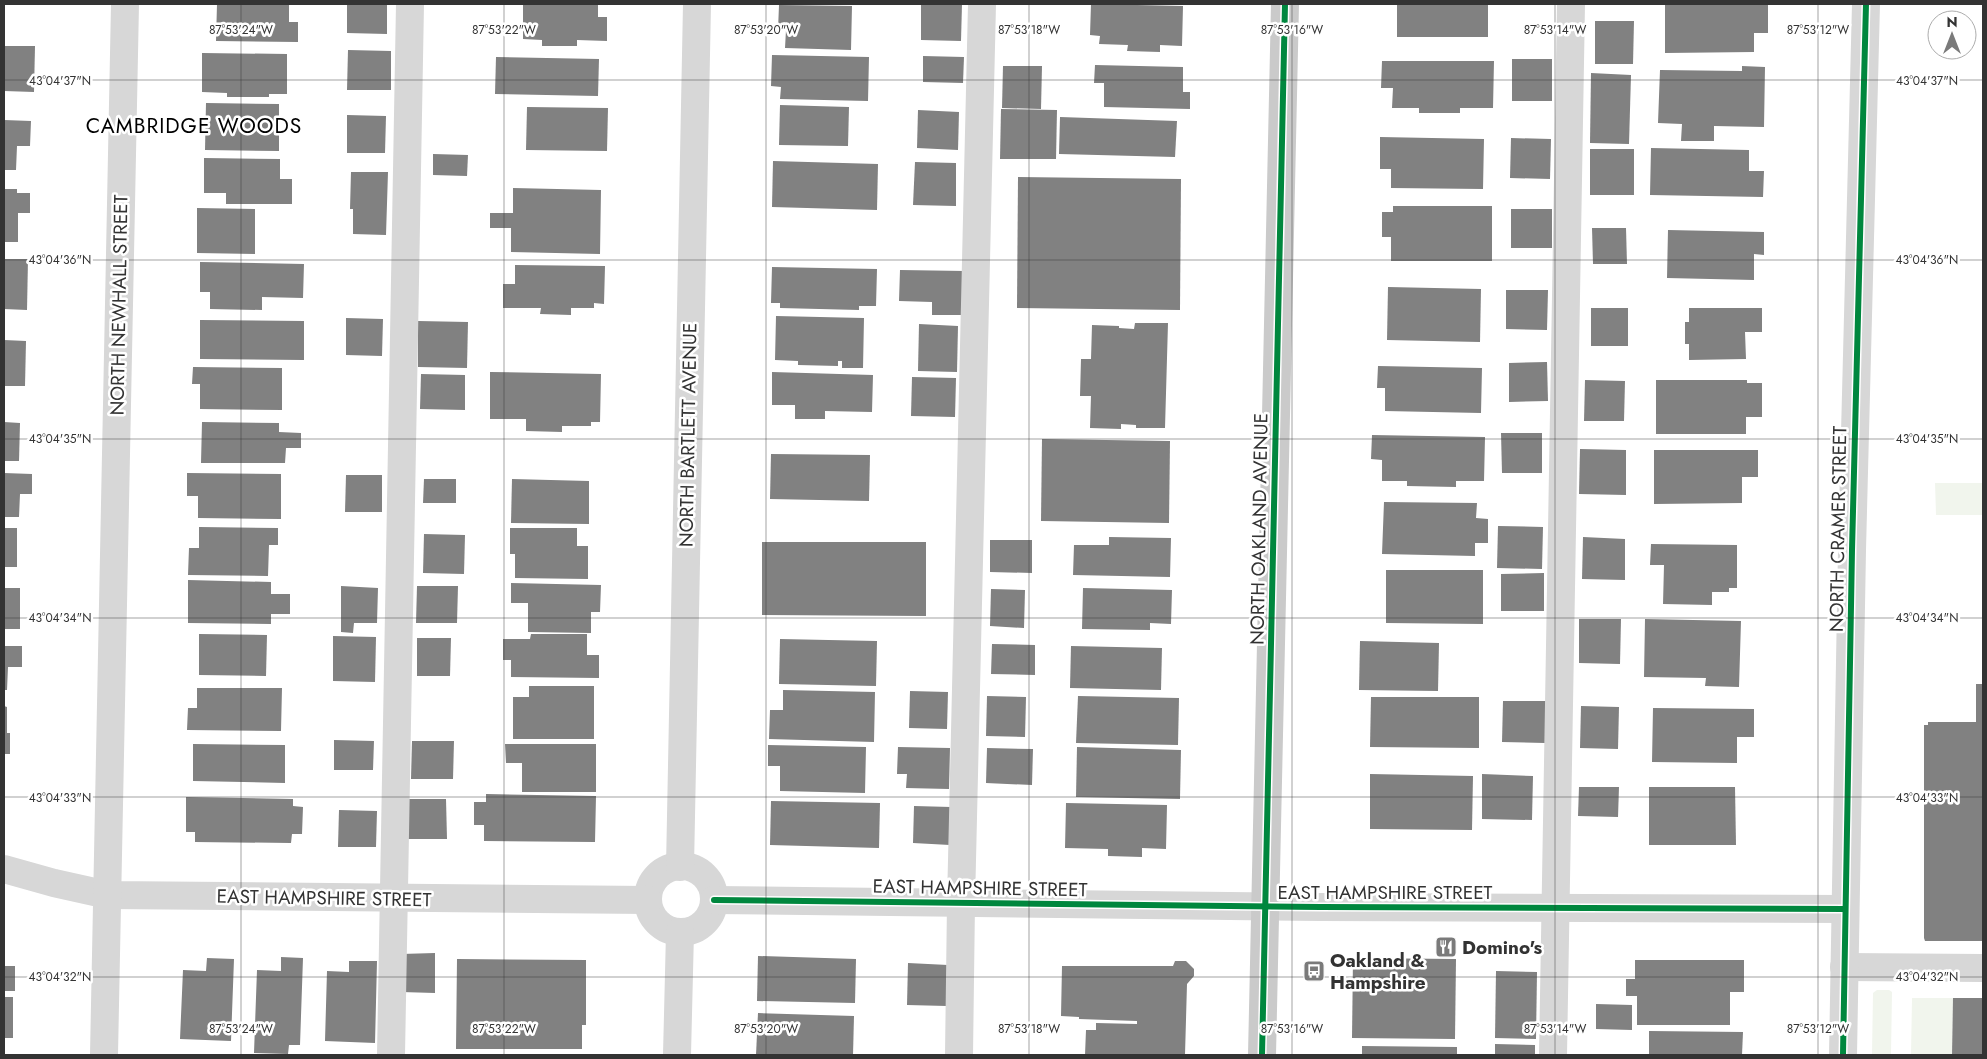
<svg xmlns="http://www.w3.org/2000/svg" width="1987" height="1059" font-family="Jost,sans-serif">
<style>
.green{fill:#f1f5ed}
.building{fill:#818181}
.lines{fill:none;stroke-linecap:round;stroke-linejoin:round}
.minor{stroke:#d7d7d7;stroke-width:28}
.major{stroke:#cacaca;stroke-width:28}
.cycleway-casing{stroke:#fff;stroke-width:9}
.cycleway{stroke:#00873e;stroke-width:6}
.ticks{fill:none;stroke:#333;stroke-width:1;stroke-opacity:0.45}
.labels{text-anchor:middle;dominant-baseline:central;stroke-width:5;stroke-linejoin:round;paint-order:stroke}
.street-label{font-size:19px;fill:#333;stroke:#fff}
.poi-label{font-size:19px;font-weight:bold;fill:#333;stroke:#fff;text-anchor:start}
.quarter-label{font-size:21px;letter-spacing:1px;fill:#000;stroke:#fff}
.ticks-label{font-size:12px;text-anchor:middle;fill:#333;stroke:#fff;stroke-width:5;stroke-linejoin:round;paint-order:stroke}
</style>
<rect width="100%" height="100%" fill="#fff"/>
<g class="green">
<polygon points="1935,483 1983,483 1983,515 1936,515"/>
<polygon points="1877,990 1889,990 1892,992 1891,1055 1872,1055 1873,993"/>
<polygon points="1912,998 1953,998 1952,1055 1911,1055"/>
</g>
<g class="building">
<polygon points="217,4 289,4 289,22 298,22 298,42 216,41"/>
<polygon points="347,4 387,4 387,34 347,33"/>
<polygon points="523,4 598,4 598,17 607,17 607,41 577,40 577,46 542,46 542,40 523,39"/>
<polygon points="921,4 962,4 961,41 921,40"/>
<polygon points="1091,4 1183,6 1182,46 1160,45 1160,52 1127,51 1128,45 1099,44 1100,36 1090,35"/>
<rect x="1397" y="4" width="91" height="33"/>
<polygon points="1665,4 1768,4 1768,33 1754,33 1754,52 1665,53"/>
<polygon points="779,5 852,6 851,50 785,48 786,30 778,30"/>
<polygon points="1595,21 1634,21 1633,64 1595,64"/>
<polygon points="4,46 35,46 34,92 4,91"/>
<polygon points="348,50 391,51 391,90 347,90"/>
<polygon points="202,53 287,54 287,94 269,94 269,97 227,97 227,93 202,92"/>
<polygon points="772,55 869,57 868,101 780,99 781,87 771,86"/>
<polygon points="923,56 964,57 963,83 923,82"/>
<polygon points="496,57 599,59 598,96 495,94"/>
<rect x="1512" y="59" width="40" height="42"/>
<polygon points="1382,61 1494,61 1493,108 1460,108 1460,113 1419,113 1419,108 1392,108 1393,88 1381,88"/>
<polygon points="1095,65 1183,67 1183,92 1190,92 1190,109 1104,107 1104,83 1094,83"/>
<polygon points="1003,66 1042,66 1041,109 1002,108"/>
<polygon points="1742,66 1765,67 1764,127 1714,126 1714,141 1681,141 1682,124 1658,123 1660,70 1742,71"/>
<polygon points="1591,73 1631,75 1629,144 1590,143"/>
<polygon points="206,103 279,104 279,151 205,150"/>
<polygon points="780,105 849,107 848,146 779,145"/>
<polygon points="527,107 608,108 607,151 526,150"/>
<polygon points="1001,109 1057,110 1056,159 1000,159"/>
<polygon points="918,110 959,112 958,150 917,148"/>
<polygon points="347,115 386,116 385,153 347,153"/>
<polygon points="1060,117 1177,121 1175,157 1059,154"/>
<polygon points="4,120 31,121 30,146 17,146 16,170 4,170"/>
<polygon points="1380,137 1484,139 1483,189 1391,188 1391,169 1380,169"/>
<polygon points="1511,138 1551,139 1550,179 1510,178"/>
<polygon points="1651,148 1749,150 1749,171 1764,171 1763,197 1650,195"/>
<rect x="1590" y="149" width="44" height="46"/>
<polygon points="433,154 468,155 467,176 433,175"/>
<polygon points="204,158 280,159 280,179 292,179 292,204 226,204 226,193 204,193"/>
<polygon points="773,161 878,164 877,210 772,207"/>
<polygon points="915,162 956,163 956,206 913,205"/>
<polygon points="351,172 388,172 386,235 353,234 353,209 350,209"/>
<polygon points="1018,177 1181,179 1180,310 1017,308"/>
<polygon points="513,188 601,190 600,254 511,252 511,228 490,228 490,213 513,213"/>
<polygon points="4,189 17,189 17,193 30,193 30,213 18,213 18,242 4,242"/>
<polygon points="1393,206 1492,206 1492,261 1391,261 1391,237 1382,237 1382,212 1393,212"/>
<polygon points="197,208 255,209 255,254 197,253"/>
<rect x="1511" y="209" width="41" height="39"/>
<polygon points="1592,228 1626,228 1627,264 1593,264"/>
<polygon points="1668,230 1764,232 1764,255 1754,254 1754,280 1667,278"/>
<polygon points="4,259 28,259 27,310 4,309"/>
<polygon points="200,262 304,264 303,298 262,297 262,310 210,309 210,292 200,292"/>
<polygon points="515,265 605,266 604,304 594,303 594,308 571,308 571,315 540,314 541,308 503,308 503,284 515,284"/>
<polygon points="772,267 877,269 876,306 859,306 859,310 780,308 780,303 771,303"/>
<polygon points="900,270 965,271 964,315 932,315 932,302 899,301"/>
<polygon points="1388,287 1481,289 1480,342 1387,340"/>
<polygon points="1506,290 1548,290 1547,330 1506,329"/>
<rect x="1591" y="308" width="37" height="38"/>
<polygon points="1689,308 1762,308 1762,332 1745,332 1746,359 1689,360 1689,344 1685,344 1685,322 1689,322"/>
<polygon points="776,316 864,318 863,368 842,368 842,361 838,361 838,366 798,365 798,361 775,360"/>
<polygon points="346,318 383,319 382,356 346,355"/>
<polygon points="200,320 304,321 304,360 200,359"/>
<polygon points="418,321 468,322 467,368 418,367"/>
<polygon points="1135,323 1168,323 1165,428 1136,428 1136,425 1121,424 1121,429 1090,428 1091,396 1080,396 1081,359 1091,359 1092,325 1119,326 1119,328 1134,329"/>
<polygon points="919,324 958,326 957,372 918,371"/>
<polygon points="4,340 26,341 25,386 4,386"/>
<polygon points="1547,362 1548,401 1509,402 1509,363"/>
<polygon points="1378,366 1482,368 1481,413 1385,411 1385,388 1377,388"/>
<polygon points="193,367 282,368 282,410 200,409 200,384 192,384"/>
<polygon points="490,372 601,374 600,422 591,422 591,426 562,426 562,432 526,431 526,419 490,419"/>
<polygon points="772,372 873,375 872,412 825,411 825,419 795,419 795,405 772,405"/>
<polygon points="421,374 465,375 465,410 420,409"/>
<polygon points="912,377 956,378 955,417 911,416"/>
<polygon points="1585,380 1625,381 1624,421 1584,421"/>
<polygon points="1656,380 1747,380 1747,383 1762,383 1762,417 1746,417 1746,434 1656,434"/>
<polygon points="4,422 20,423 19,461 4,461"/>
<polygon points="202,422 279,423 279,432 301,433 301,448 286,448 285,463 201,463"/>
<polygon points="1501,433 1542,433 1542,473 1502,473"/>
<polygon points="1372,435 1485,437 1484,481 1456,481 1456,487 1407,486 1407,481 1382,481 1382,460 1371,459"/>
<polygon points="1042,439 1170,441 1169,523 1041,521"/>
<polygon points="1580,449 1626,450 1626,495 1579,494"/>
<polygon points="1654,450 1758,450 1758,477 1742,477 1742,503 1654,504"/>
<polygon points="771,454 870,455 869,501 770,499"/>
<polygon points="4,473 32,474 32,494 20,494 19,517 4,517"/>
<polygon points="187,473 281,474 281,519 198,518 198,496 187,496"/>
<polygon points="346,475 382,475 382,512 345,512"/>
<polygon points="424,479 456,479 456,503 423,503"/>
<polygon points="512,479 589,481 589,524 511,523"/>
<polygon points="1384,502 1477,503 1476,518 1488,519 1488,543 1475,543 1475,556 1382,554"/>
<polygon points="1498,526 1543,527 1542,569 1497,568"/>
<polygon points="199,527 278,528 278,545 269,545 268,576 188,575 189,548 199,548"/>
<rect x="4" y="528" width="13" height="39"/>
<polygon points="510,528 577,528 577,546 588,546 588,579 515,578 515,554 510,554"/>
<polygon points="424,534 465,535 464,574 423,573"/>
<polygon points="1109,537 1171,538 1170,577 1073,575 1074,545 1109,545"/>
<polygon points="1583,537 1625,539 1625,580 1582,579"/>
<polygon points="990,540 1032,540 1032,573 990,572"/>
<polygon points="762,542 926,542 926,616 762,615"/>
<polygon points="1651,544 1737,545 1737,588 1729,588 1729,592 1712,592 1712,605 1663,604 1664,565 1650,565"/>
<polygon points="1386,570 1483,570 1483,624 1386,623"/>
<polygon points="1544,573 1544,611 1501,611 1501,574"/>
<polygon points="188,580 271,582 271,594 290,594 290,614 271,614 271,624 188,623"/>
<polygon points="511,583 601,585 600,612 591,612 591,633 528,632 528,603 511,603"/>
<polygon points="341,586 378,588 377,623 354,623 353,633 341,632"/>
<polygon points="417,586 458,586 457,623 416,623"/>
<rect x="4" y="588" width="16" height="41"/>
<polygon points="1083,588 1172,590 1171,624 1150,623 1150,630 1082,629"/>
<polygon points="991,589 1025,590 1024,628 990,626"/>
<polygon points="1579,619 1621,619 1620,664 1579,663"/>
<polygon points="1645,619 1741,621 1739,687 1705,686 1706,678 1644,677"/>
<polygon points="199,634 267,635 266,676 199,675"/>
<polygon points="531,634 587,634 587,655 599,655 599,678 511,677 511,660 503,660 503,639 530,639"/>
<polygon points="333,636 376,637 375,682 333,681"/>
<polygon points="417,638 451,638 450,676 417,676"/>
<polygon points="780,639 877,641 876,686 779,684"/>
<polygon points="1360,641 1439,643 1438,691 1359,690"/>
<polygon points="992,644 1035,645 1035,675 991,674"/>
<polygon points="4,646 22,646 22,667 8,667 7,690 4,690"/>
<polygon points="1071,646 1162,648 1161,690 1070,688"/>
<polygon points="1976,684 1983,684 1983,941 1925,941 1924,938 1924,725 1928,725 1928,722 1976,722"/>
<polygon points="529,686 594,686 594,739 513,739 513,697 529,697"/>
<polygon points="197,688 282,688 281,731 187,730 188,708 197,708"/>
<polygon points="783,690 875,692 874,742 769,739 770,710 783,710"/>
<polygon points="910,691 948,692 947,729 909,728"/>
<polygon points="987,696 1026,697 1025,737 986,736"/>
<polygon points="1078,696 1179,698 1178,745 1076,743"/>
<polygon points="1371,697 1479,697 1479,748 1370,747"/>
<polygon points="1503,701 1546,701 1545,743 1502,742"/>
<polygon points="4,706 7,707 7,733 10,733 10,754 4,754"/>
<polygon points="1581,706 1619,707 1618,749 1580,748"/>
<polygon points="1653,708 1754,709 1754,737 1737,737 1737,763 1652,762"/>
<polygon points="334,740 374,741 373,770 334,770"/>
<polygon points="412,741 454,741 453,779 411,779"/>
<polygon points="193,744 285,745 285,783 193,781"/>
<polygon points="505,744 596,744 596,792 522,792 522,763 506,763"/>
<polygon points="768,745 866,747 865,793 780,791 780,766 768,766"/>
<polygon points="898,747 950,748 949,789 906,788 907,774 897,774"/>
<polygon points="1077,747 1181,750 1180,799 1076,797"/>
<polygon points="987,748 1033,749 1032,785 986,783"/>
<polygon points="1370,774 1473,776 1472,830 1370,829"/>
<polygon points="1482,774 1533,776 1532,820 1482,819"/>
<polygon points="1579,787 1619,787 1618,817 1578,816"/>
<polygon points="1649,787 1735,787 1736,845 1649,845"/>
<polygon points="486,794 596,796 595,842 484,841 484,825 474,825 474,802 486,802"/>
<polygon points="186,797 293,799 293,806 303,807 302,834 292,834 291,843 195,842 195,832 186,832"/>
<polygon points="408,799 446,799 447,839 408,839"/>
<polygon points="771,801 880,803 879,848 770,845"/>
<polygon points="1066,803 1167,805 1166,849 1142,848 1142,857 1108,856 1108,849 1065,848"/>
<polygon points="914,806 951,807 950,845 913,843"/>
<polygon points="339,810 377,811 376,847 338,847"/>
<polygon points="435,953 435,993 401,992 401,954"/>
<polygon points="758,956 856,959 855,1003 757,1001"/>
<polygon points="281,957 303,958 300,1045 289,1045 288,1054 254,1053 257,970 281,971"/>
<polygon points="207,958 234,959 231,1041 180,1039 183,970 206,971"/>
<polygon points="1353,958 1456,959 1455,1039 1352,1038"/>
<polygon points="457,959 586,960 586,1025 582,1025 582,1049 456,1049"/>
<polygon points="1635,960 1744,960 1744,992 1730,992 1730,1025 1637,1025 1637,996 1626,996 1626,979 1635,979"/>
<polygon points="349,961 377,961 375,1043 325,1041 327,971 349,972"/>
<polygon points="1175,961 1186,961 1194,969 1194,976 1187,984 1185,1055 1085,1055 1086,1030 1096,1030 1096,1023 1137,1024 1137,1021 1079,1019 1079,1017 1061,1016 1062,966 1173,966"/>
<polygon points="908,963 948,965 947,1006 907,1005"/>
<rect x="4" y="966" width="11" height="25"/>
<polygon points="1496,971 1537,972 1536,1039 1495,1038"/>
<rect x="4" y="997" width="9" height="41"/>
<polygon points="1953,998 1983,998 1983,1055 1952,1055"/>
<polygon points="1596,1004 1632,1005 1632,1030 1596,1029"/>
<polygon points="758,1013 854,1016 853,1055 756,1055"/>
<polygon points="1649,1031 1743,1032 1742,1055 1649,1055"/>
<polygon points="1495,1044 1535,1045 1535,1055 1495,1055"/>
<polygon points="1362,1046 1457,1047 1457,1055 1362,1055"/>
</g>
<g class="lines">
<g class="minor">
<circle cx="681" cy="899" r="33"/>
<polyline points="680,867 697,4"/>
<polyline points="4,869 54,883 108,895 648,900"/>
<polyline points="714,900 1321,907 1845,909"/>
<polyline points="1844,967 1983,968"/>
<polyline points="104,1055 125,4"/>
<polyline points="391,1055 410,4"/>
<polyline points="677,1055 680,932"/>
<polyline points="959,1055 961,903 982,4"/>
<polyline points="1553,1055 1571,4"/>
<polyline points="1843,1055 1852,550 1866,4"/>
</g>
<polyline class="major" points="1262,1055 1285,4"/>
<g class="cycleway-casing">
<g id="cycleway">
<polyline points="714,900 1321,907 1845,909"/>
<polyline points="1262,1055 1285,4"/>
<polyline points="1843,1055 1852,550 1866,4"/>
</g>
</g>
<use href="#cycleway" class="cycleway"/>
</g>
<path class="ticks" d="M 241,4 L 241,1055M 504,4 L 504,1055M 766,4 L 766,1055M 1029,4 L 1029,1055M 1292,4 L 1292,1055M 1555,4 L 1555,1055M 1818,4 L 1818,1055M 4,80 L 1983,80M 4,260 L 1983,260M 4,439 L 1983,439M 4,618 L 1983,618M 4,797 L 1983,797M 4,977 L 1983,977"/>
<defs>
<g id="restaurant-square" transform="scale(1.125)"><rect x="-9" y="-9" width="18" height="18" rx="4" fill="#7a7a7a" stroke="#fff"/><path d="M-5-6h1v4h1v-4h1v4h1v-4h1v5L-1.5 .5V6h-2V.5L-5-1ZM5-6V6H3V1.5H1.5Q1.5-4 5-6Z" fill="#fff"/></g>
<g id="bus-square" transform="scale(1.125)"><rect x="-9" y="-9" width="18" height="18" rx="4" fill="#7a7a7a" stroke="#fff"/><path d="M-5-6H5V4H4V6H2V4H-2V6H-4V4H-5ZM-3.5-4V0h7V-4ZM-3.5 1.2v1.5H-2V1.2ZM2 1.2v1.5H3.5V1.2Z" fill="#fff"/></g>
</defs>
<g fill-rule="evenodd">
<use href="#restaurant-square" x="1446" y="947"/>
<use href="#bus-square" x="1314" y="971"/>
</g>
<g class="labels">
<g class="street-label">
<text transform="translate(119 305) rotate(-89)">NORTH NEWHALL STREET</text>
<text transform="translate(688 435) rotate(-89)">NORTH BARTLETT AVENUE</text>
<text transform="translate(1259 529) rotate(-89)">NORTH OAKLAND AVENUE</text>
<text transform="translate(1838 529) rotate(-89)">NORTH CRAMER STREET</text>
<text transform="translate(980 888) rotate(1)">EAST HAMPSHIRE STREET</text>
<text x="1385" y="892">EAST HAMPSHIRE STREET</text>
<text transform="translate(324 898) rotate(1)">EAST HAMPSHIRE STREET</text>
</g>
<g class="poi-label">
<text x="1462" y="947">Domino's</text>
<text x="1330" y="960">Oakland &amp;<tspan x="1330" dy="22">Hampshire</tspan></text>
</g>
<g class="quarter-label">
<text x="194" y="126">CAMBRIDGE WOODS</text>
</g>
</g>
<g class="ticks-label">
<text x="241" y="34">87°53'24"W</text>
<text x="504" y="34">87°53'22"W</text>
<text x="766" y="34">87°53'20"W</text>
<text x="1029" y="34">87°53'18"W</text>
<text x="1292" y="34">87°53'16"W</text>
<text x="1555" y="34">87°53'14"W</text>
<text x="1818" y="34">87°53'12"W</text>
<text x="60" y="85">43°04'37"N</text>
<text x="1927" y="85">43°04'37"N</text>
<text x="60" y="264">43°04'36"N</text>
<text x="1927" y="264">43°04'36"N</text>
<text x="60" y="443">43°04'35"N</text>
<text x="1927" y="443">43°04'35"N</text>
<text x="60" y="622">43°04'34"N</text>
<text x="1927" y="622">43°04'34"N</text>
<text x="60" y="802">43°04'33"N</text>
<text x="1927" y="802">43°04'33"N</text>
<text x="60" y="981">43°04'32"N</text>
<text x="1927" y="981">43°04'32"N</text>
<text x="241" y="1033">87°53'24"W</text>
<text x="504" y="1033">87°53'22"W</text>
<text x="766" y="1033">87°53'20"W</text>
<text x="1029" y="1033">87°53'18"W</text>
<text x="1292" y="1033">87°53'16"W</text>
<text x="1555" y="1033">87°53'14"W</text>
<text x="1818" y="1033">87°53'12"W</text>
</g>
<rect width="1987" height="1059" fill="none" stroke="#333333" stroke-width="10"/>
<g transform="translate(1952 35)"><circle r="24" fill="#ffffff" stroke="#adadad"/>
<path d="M0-4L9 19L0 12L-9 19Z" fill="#7a7a7a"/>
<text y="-8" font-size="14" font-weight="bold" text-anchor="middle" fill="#333333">N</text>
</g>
</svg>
